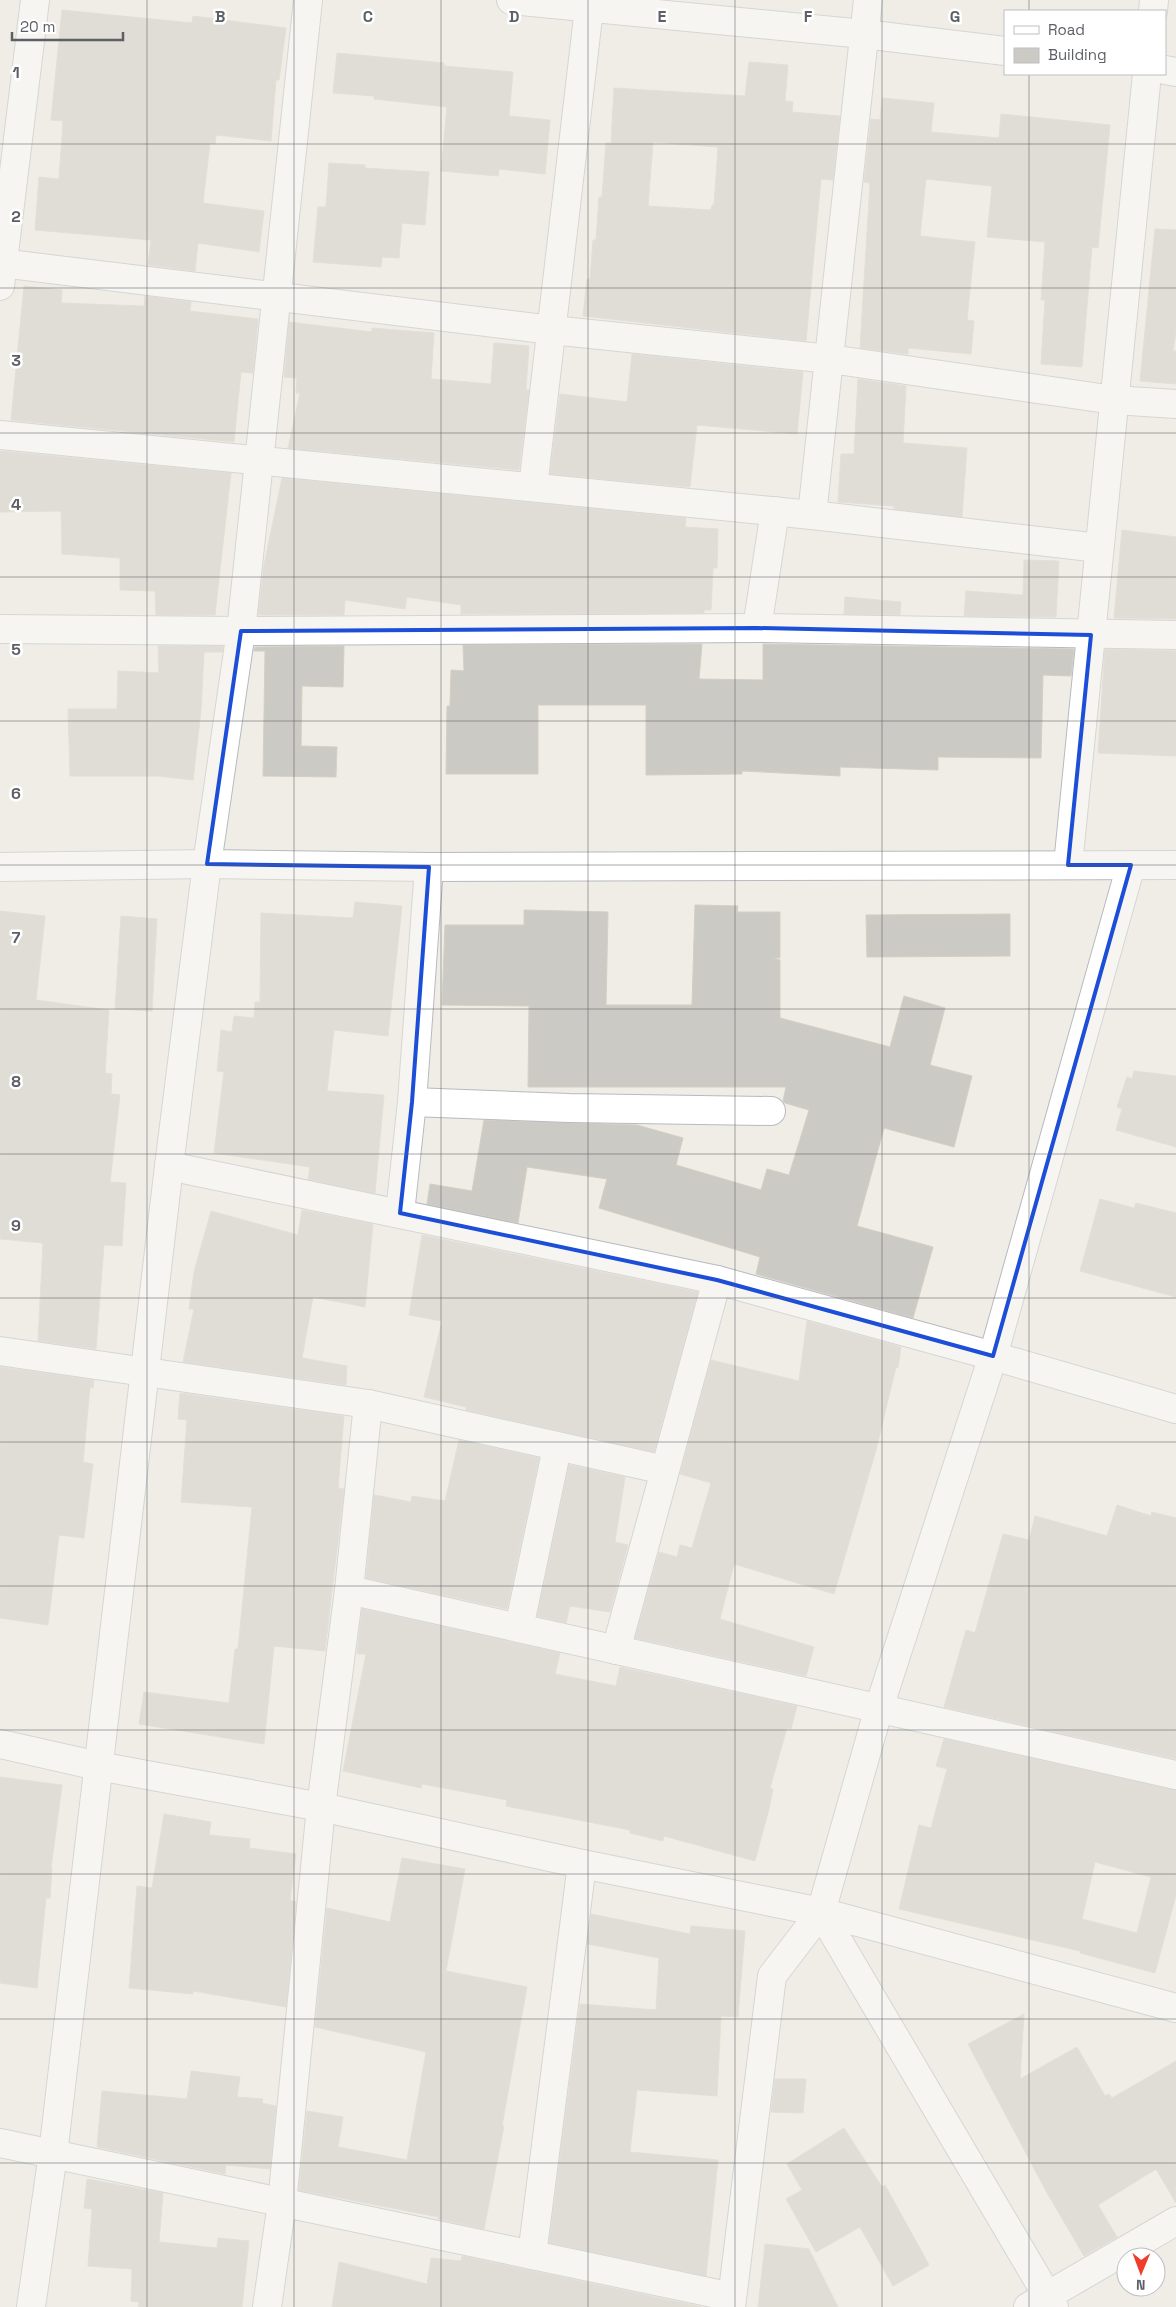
<svg xmlns="http://www.w3.org/2000/svg" width="1176" height="2307" font-family="'Space Grotesk',sans-serif">
<style>
.building{fill:#cccac4;stroke:#d4cfc3;fill-rule:evenodd}
.lines{fill:none;stroke-linecap:round;stroke-linejoin:round}
.minor-casing{stroke:#b7babf;stroke-width:30}
.minor{stroke:#fff;stroke-width:28}
.marked{fill:none;stroke:#1d4ed8;stroke-width:4;stroke-linejoin:round}
.grid{fill:none;stroke:#5c6066;stroke-width:1;stroke-opacity:0.55}
.grid-label{font-size:16px;text-anchor:middle;font-weight:bold;fill:#5c6066;stroke:#fff;stroke-width:5;stroke-linejoin:round;paint-order:stroke}
</style>
<rect width="100%" height="100%" fill="#efede5"/>
<g class="building">
<polygon points="62,10 192,23 193,16 286,28 279,80 276,80 271,141 216,135 215,144 210,143 203,203 264,211 259,252 198,243 195,271 148,265 151,240 35,230 39,177 59,179 63,121 51,120"/>
<polygon points="337,53 444,63 444,66 513,72 509,116 550,120 545,174 499,169 498,176 441,171 447,107 374,99 374,96 333,93"/>
<path d="M 749,62 L 788,65 L 785,101 L 793,102 L 792,112 L 840,116 L 833,180 L 821,179 L 806,341 L 583,316 L 587,279 L 590,279 L 593,240 L 596,240 L 599,197 L 602,197 L 606,143 L 611,143 L 614,88 L 745,96 ZM 653,142 L 718,147 L 714,205 L 712,205 L 711,210 L 648,206 Z"/>
<polygon points="882,98 934,103 931,132 999,138 1001,114 1110,125 1098,248 1092,247 1082,367 1041,364 1045,300 1041,300 1045,242 987,237 992,186 926,179 920,236 975,242 967,320 974,321 971,354 908,348 908,354 860,348 870,183 864,182 871,119 880,120"/>
<polygon points="329,163 365,165 365,168 429,172 425,225 402,223 399,258 382,257 381,267 313,262 318,207 326,207"/>
<polygon points="1155,229 1176,230 1176,332 1173,351 1176,351 1176,384 1140,381"/>
<polygon points="24,286 62,290 61,303 144,306 145,296 191,302 190,311 258,319 253,373 241,372 234,442 11,420"/>
<polygon points="289,322 372,332 372,328 434,333 431,379 491,384 494,343 529,346 526,390 529,390 519,470 288,448 300,393 296,393 297,378 284,377"/>
<polygon points="632,354 803,372 797,434 697,425 690,487 550,474 560,394 627,402"/>
<polygon points="858,379 906,386 903,443 967,448 962,517 894,509 894,506 838,502 841,454 854,454"/>
<polygon points="0,451 231,473 215,615 156,615 155,591 120,590 120,558 62,554 61,511 0,512"/>
<polygon points="282,478 686,518 685,527 718,529 717,568 713,568 711,610 704,610 704,613 461,614 461,605 407,597 405,609 345,600 344,615 258,615 264,565"/>
<polygon points="1122,530 1176,537 1176,619 1114,618"/>
<polygon points="1024,560 1059,561 1056,617 964,616 966,591 1023,595"/>
<polygon points="845,597 901,602 900,615 844,614"/>
<polygon points="702,644 699,679 763,680 763,644 1074,649 1071,676 1043,675 1041,758 938,757 938,770 840,767 840,776 742,771 742,774 646,775 646,705 538,705 538,774 446,774 447,706 450,706 451,670 464,671 463,645"/>
<polygon points="158,646 223,646 222,652 204,652 201,711 193,780 158,776 70,776 68,709 117,709 118,671 159,673"/>
<polygon points="344,646 343,687 302,686 301,746 337,747 336,777 263,776 265,651 254,651 255,647"/>
<polygon points="1105,649 1176,651 1176,756 1098,753"/>
<polygon points="355,902 402,906 388,1036 334,1030 327,1091 384,1095 375,1193 308,1179 310,1167 214,1153 224,1072 217,1071 221,1030 232,1032 234,1016 254,1018 255,1002 260,1002 261,913 353,918"/>
<polygon points="695,905 738,906 737,912 780,912 780,958 773,958 780,960 780,1018 890,1047 904,996 945,1008 930,1065 972,1076 954,1147 884,1128 857,1226 933,1247 913,1318 756,1274 760,1257 599,1208 607,1179 527,1167 518,1223 427,1204 430,1184 472,1191 484,1120 637,1125 683,1138 676,1165 761,1190 767,1169 789,1175 809,1110 785,1103 783,1101 786,1087 528,1087 529,1006 442,1005 445,925 524,925 524,910 608,912 606,1005 692,1005"/>
<polygon points="0,911 45,916 36,1000 109,1010 105,1073 112,1074 111,1094 120,1095 110,1182 126,1183 122,1246 104,1245 96,1349 38,1341 43,1243 0,1239"/>
<polygon points="1010,914 1010,956 867,957 866,915"/>
<polygon points="121,916 157,919 152,1011 115,1009"/>
<polygon points="1134,1071 1176,1076 1176,1147 1116,1130 1122,1109 1117,1107 1127,1077 1132,1079"/>
<polygon points="1100,1199 1134,1208 1136,1203 1176,1213 1176,1297 1080,1271"/>
<polygon points="302,1210 373,1224 365,1307 313,1297 302,1358 347,1366 346,1385 183,1362 194,1309 189,1309 194,1272 211,1211 298,1235"/>
<polygon points="422,1235 698,1292 654,1452 466,1410 466,1407 424,1397 442,1321 409,1315"/>
<polygon points="807,1321 901,1347 898,1368 896,1367 876,1450 834,1594 734,1564 720,1619 814,1647 806,1676 635,1638 659,1552 677,1557 680,1545 692,1548 711,1483 680,1474 711,1360 799,1381"/>
<polygon points="0,1367 94,1380 93,1388 90,1387 83,1462 93,1464 84,1538 59,1535 48,1625 0,1618"/>
<polygon points="180,1393 344,1416 338,1488 344,1489 325,1651 274,1646 264,1744 139,1724 144,1692 229,1703 235,1649 238,1649 252,1507 181,1502 187,1420 178,1419"/>
<polygon points="459,1440 539,1458 507,1609 366,1578 374,1495 411,1502 412,1496 445,1501"/>
<polygon points="569,1465 625,1477 615,1542 628,1545 610,1612 570,1606 566,1623 537,1616"/>
<polygon points="1117,1505 1151,1516 1152,1512 1176,1518 1176,1759 944,1707 966,1630 975,1633 1003,1534 1029,1540 1035,1516 1107,1536"/>
<polygon points="362,1609 560,1653 555,1674 616,1686 620,1667 797,1706 791,1729 787,1728 770,1788 773,1789 769,1809 755,1861 664,1836 663,1841 630,1833 630,1830 506,1806 507,1800 422,1784 421,1788 343,1771 366,1654 357,1654"/>
<path d="M 944,1739 L 1176,1790 L 1176,1895 L 1155,1973 L 1080,1953 L 1080,1951 L 899,1909 L 919,1825 L 931,1828 L 947,1769 L 936,1766 ZM 1095,1862 L 1151,1877 L 1137,1933 L 1082,1919 Z"/>
<polygon points="0,1777 62,1785 51,1868 52,1868 50,1898 46,1898 37,1988 0,1983"/>
<polygon points="164,1814 211,1822 209,1835 250,1839 249,1848 296,1854 290,1900 296,1902 286,2007 193,1991 193,1994 129,1988 137,1886 152,1888"/>
<polygon points="402,1858 465,1869 446,1971 527,1987 502,2126 504,2126 484,2229 438,2219 438,2217 299,2190 307,2111 343,2117 338,2147 407,2160 426,2052 315,2027 327,1908 390,1922"/>
<polygon points="591,1914 690,1934 691,1926 745,1931 738,2017 721,2016 717,2096 637,2090 630,2152 718,2160 706,2276 549,2243 580,2004 656,2010 659,1958 588,1944"/>
<polygon points="1024,2014 1020,2079 1077,2047 1105,2096 1109,2094 1112,2098 1176,2061 1176,2203 1156,2169 1098,2205 1117,2237 1084,2256 1046,2191 968,2044"/>
<polygon points="191,2071 240,2077 237,2097 263,2099 262,2103 276,2106 270,2169 226,2165 225,2174 97,2147 102,2091 187,2099"/>
<polygon points="775,2079 806,2079 803,2113 771,2112"/>
<polygon points="844,2128 882,2187 885,2185 929,2265 893,2286 860,2227 816,2252 786,2199 802,2190 787,2164"/>
<polygon points="87,2179 163,2193 159,2242 217,2248 218,2238 249,2241 242,2307 138,2307 139,2302 131,2301 132,2269 88,2266 92,2209 84,2208"/>
<polygon points="765,2244 809,2249 838,2307 758,2307"/>
<polygon points="462,2256 702,2307 332,2307 339,2262 427,2284 431,2258 461,2261"/>
</g>
<g class="lines">
<g class="minor-casing">
<g id="minor">
<polyline points="511,0 864,34 1005,51"/>
<polyline points="1153,11 1154,0"/>
<polyline points="1165,70 1176,72"/>
<polyline points="0,263 552,330 830,359 1114,400 1176,404"/>
<polyline points="0,286 35,0"/>
<polyline points="0,435 812,515 1099,548"/>
<polyline points="533,487 590,0"/>
<polyline points="812,515 868,0"/>
<polyline points="757,628 775,511"/>
<polyline points="0,629 241,631 757,628 1176,635"/>
<polyline points="1068,865 1147,74"/>
<polyline points="0,867 207,864 429,867 1176,865"/>
<polyline points="412,1102 569,1108 771,1111"/>
<polyline points="169,1166 717,1280 993,1356 1176,1409"/>
<polyline points="400,1213 412,1102 429,867"/>
<polyline points="0,1351 368,1404 665,1470"/>
<polyline points="349,1590 1176,1775"/>
<polyline points="519,1628 557,1448"/>
<polyline points="616,1650 717,1280"/>
<polyline points="0,1744 98,1766 321,1807 582,1864 821,1912 1176,2008"/>
<polyline points="821,1912 1054,2307"/>
<polyline points="0,2143 732,2297"/>
<polyline points="532,2255 582,1864"/>
<polyline points="31,2307 53,2154 169,1166 207,864 241,631 308,0"/>
<polyline points="267,2307 282,2203 321,1807 349,1590 368,1404"/>
<polyline points="731,2307 772,1976 821,1912 879,1708 993,1356 1131,865"/>
<polyline points="1028,2307 1176,2221"/>
</g>
</g>
<use href="#minor" class="minor"/>
</g>
<path d="M0 0H1176V2307H0ZM 757,628 L 1091,635 L 1068,865 L 1131,865 L 993,1356 L 717,1280 L 400,1213 L 412,1102 L 429,867 L 207,864 L 241,631 Z" fill="#efede5" fill-opacity=".55" fill-rule="evenodd"/>
<path class="marked" d="M 757,628 L 1091,635 L 1068,865 L 1131,865 L 993,1356 L 717,1280 L 400,1213 L 412,1102 L 429,867 L 207,864 L 241,631 Z"/>
<path class="grid" d="M 147,0 L 147,2307M 294,0 L 294,2307M 441,0 L 441,2307M 588,0 L 588,2307M 735,0 L 735,2307M 882,0 L 882,2307M 1029,0 L 1029,11M 1029,74 L 1029,2307M 0,144 L 1176,144M 0,288 L 1176,288M 0,433 L 1176,433M 0,577 L 1176,577M 0,721 L 1176,721M 0,865 L 1176,865M 0,1009 L 1176,1009M 0,1154 L 1176,1154M 0,1298 L 1176,1298M 0,1442 L 1176,1442M 0,1586 L 1176,1586M 0,1730 L 1176,1730M 0,1874 L 1176,1874M 0,2019 L 1176,2019M 0,2163 L 1176,2163"/>
<g class="grid-label">
<text x="220" y="22">B</text>
<text x="368" y="22">C</text>
<text x="514" y="22">D</text>
<text x="662" y="22">E</text>
<text x="808" y="22">F</text>
<text x="955" y="22">G</text>
<text x="16" y="78">1</text>
<text x="16" y="222">2</text>
<text x="16" y="366">3</text>
<text x="16" y="510">4</text>
<text x="16" y="655">5</text>
<text x="16" y="799">6</text>
<text x="16" y="943">7</text>
<text x="16" y="1087">8</text>
<text x="16" y="1231">9</text>
</g>
<rect x="1004" y="10" width="162" height="65" fill="#ffffff" stroke="#bebfc2"/>
<rect x="1014" y="26" width="25" height="8" fill="#ffffff" stroke="#bebfc2"/>
<text x="1048" y="35" font-size="15" fill="#5c6066">Road</text>
<rect x="1014" y="48" width="25" height="15" fill="#cccac4" stroke="#bebfc2"/>
<text x="1048" y="60" font-size="15" fill="#5c6066">Building</text>
<g transform="translate(1141 2272) rotate(181)"><circle r="24" fill="#ffffff" stroke="#bebfc2"/>
<path d="M0-4L9 19L0 12L-9 19Z" fill="#ef3c2b"/>
<text y="-8" font-size="14" font-weight="bold" text-anchor="middle" fill="#5c6066">N</text>
</g>
<path d="M12 32v8h111v-8" fill="none" stroke="#5c6066" stroke-width="2.5"/>
<text x="20" y="32" font-size="15" fill="#5c6066" stroke="#ffffff" stroke-width="4" paint-order="stroke">20 m</text>
</svg>
